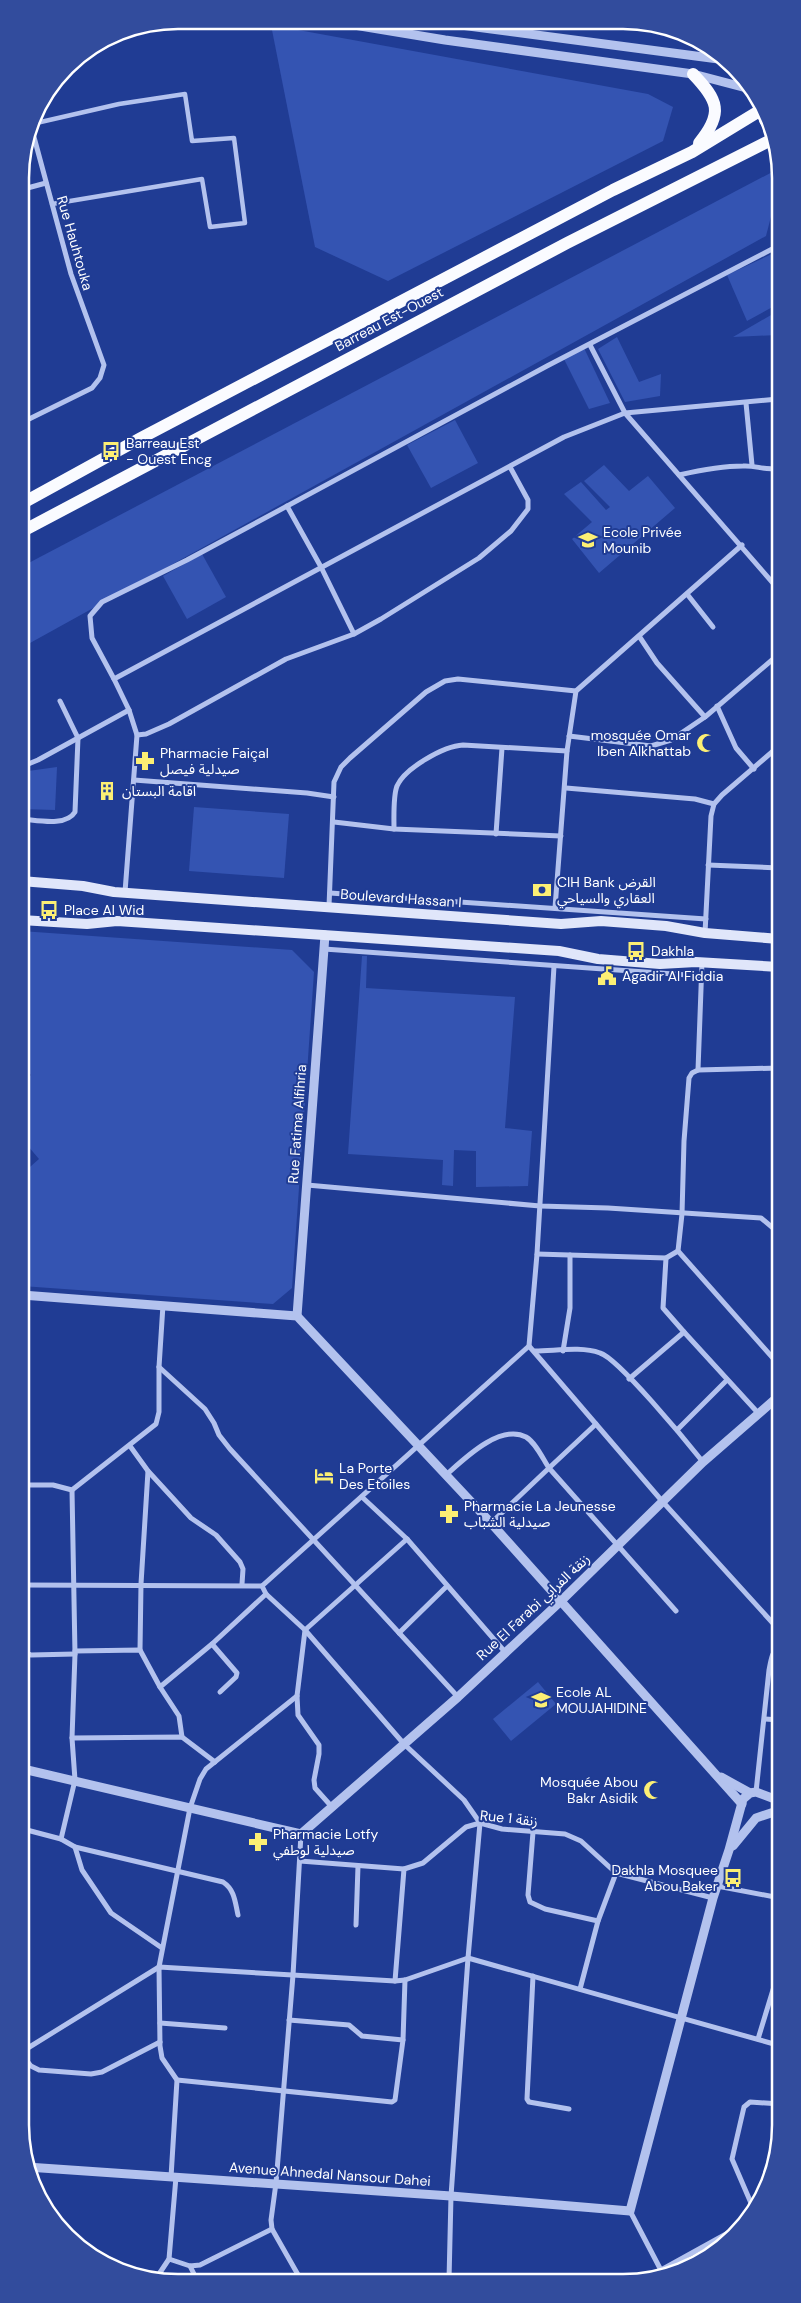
<svg xmlns="http://www.w3.org/2000/svg" width="801" height="2303" font-family="'DM Sans','Noto Sans Arabic',sans-serif">
<style>
.green{fill:#3454b2}
.lines{fill:none;stroke-linecap:round;stroke-linejoin:round}
.pedestrian{stroke:#b3c2ee;stroke-width:4.5}
.minor{stroke:#b3c2ee;stroke-width:5}
.tertiary{stroke:#b3c2ee;stroke-width:9}
.secondary{stroke:#e0e6fa;stroke-width:10}
.primary{stroke:#fafbff;stroke-width:12}
.labels{text-anchor:middle;dominant-baseline:central;stroke-width:4;stroke-linejoin:round;paint-order:stroke}
.street-label{font-size:14px;fill:#fff;stroke:#203c94}
.poi-label{font-size:14px;fill:#fff;stroke:#203c94;text-anchor:start}
.rim{fill:none;stroke:#fff;stroke-width:2.5}
</style>
<rect width="100%" height="100%" fill="#203c94"/>
<g class="green">
<polygon points="271,25 648,94 673,107 663,141 388,281 315,247"/>
<polygon points="778,169 778,189 766,236 21,648 21,567"/>
<polygon points="774,253 778,260 778,304 747,321 727,275"/>
<polygon points="778,311 778,335 733,337"/>
<polygon points="617,337 639,382 661,374 660,396 625,402 598,349"/>
<polygon points="584,348 610,403 589,409 564,359"/>
<polygon points="455,420 478,463 431,488 407,445"/>
<polygon points="604,465 629,491 648,476 675,508 599,573 572,539 592,522 564,494 581,482 606,510 610,507 584,481"/>
<polygon points="202,554 226,597 187,619 163,576"/>
<polygon points="57,767 55,810 21,809 21,772"/>
<polygon points="194,807 289,814 284,878 189,871"/>
<polygon points="21,931 292,950 314,972 292,1288 273,1304 22,1286 22,1174 39,1159 22,1139 22,1084 31,1075 22,1065"/>
<polygon points="362,956 367,956 366,988 515,997 505,1128 532,1131 528,1186 476,1187 476,1151 454,1150 453,1186 442,1185 443,1160 348,1154"/>
<polygon points="538,1682 556,1704 511,1741 493,1719"/>
</g>
<g class="lines">
<polyline class="pedestrian" points="32,124 119,104 185,94 192,141 234,138 245,223 210,227 202,179 52,204"/>
<g class="minor">
<polyline points="20,190 46,183"/>
<polyline points="21,305 25,320 21,332"/>
<polyline points="590,345 625,413 779,590"/>
<polyline points="746,403 752,465"/>
<polyline points="21,423 92,388 100,378 104,365 71,274 31,126"/>
<path d="M 679,475 C 701,470 721,466 743,466 C 756,465 765,471 778,468"/>
<polyline points="287,506 321,567 354,634"/>
<polyline points="687,594 713,627"/>
<polyline points="639,636 657,663 705,717"/>
<polyline points="114,679 92,638 90,616 102,602 187,560 547,366 778,246"/>
<polyline points="717,706 736,748 754,769"/>
<polyline points="137,735 146,734 169,724 286,659 354,634 381,619 479,558 511,531 528,509 528,500 510,467"/>
<polyline points="569,736 651,746 671,740 705,717 779,654"/>
<polyline points="21,767 38,760 129,710"/>
<polyline points="134,780 307,793 334,797"/>
<polyline points="566,788 695,799 714,804"/>
<path d="M 21,819 C 37,820 66,827 75,812 L 78,738 L 60,701"/>
<polyline points="334,822 394,829 561,836"/>
<path d="M 394,829 C 394,818 393,796 397,786 C 405,768 444,746 463,745 L 567,751"/>
<polyline points="496,834 502,748"/>
<polyline points="708,865 779,868"/>
<polyline points="125,892 137,735 129,710 114,679 564,437 625,413 778,399"/>
<polyline points="330,893 706,919"/>
<polyline points="329,906 334,782 341,767 350,758 426,692 445,681 458,679 576,691"/>
<polyline points="555,908 567,751 576,691 742,545"/>
<polyline points="705,933 711,816 714,804 722,795 779,746"/>
<polyline points="324,949 702,976"/>
<polyline points="702,962 698,1070 692,1073 689,1078 684,1141 682,1214 678,1251 780,1366"/>
<polyline points="554,966 537,1254 529,1346 662,1501 780,1631"/>
<polyline points="698,1070 779,1068"/>
<polyline points="307,1185 540,1206 608,1208 761,1218 779,1233"/>
<polyline points="537,1254 666,1258 678,1251"/>
<polyline points="684,1332 759,1414"/>
<path d="M 535,1351 C 555,1351 581,1346 600,1353 C 618,1358 687,1442 703,1462"/>
<polyline points="563,1351 570,1308 570,1255"/>
<polyline points="159,1367 205,1409 214,1423 219,1435 230,1449 458,1697"/>
<polyline points="629,1379 684,1332 663,1308 666,1258"/>
<polyline points="596,1424 549,1468 676,1611"/>
<polyline points="677,1430 727,1380"/>
<polyline points="130,1446 148,1471 191,1518 216,1535 240,1562 243,1569 242,1584"/>
<path d="M 446,1475 C 463,1460 500,1423 526,1437 C 536,1443 543,1459 549,1468 L 491,1523"/>
<polyline points="22,1485 53,1485 72,1490 156,1424 159,1412 159,1367 163,1305"/>
<polyline points="362,1497 407,1539 505,1652"/>
<polyline points="22,1585 262,1586 266,1594 305,1630 404,1744 464,1800 480,1823 468,1958 451,2196 449,2280"/>
<polyline points="262,1586 529,1346"/>
<polyline points="399,1633 447,1586"/>
<polyline points="212,1644 237,1673 236,1677 220,1692"/>
<polyline points="140,1650 141,1584 148,1471"/>
<polyline points="22,1651 31,1655 75,1654"/>
<polyline points="75,1651 140,1650 160,1687"/>
<polyline points="765,1719 780,1720"/>
<polyline points="182,1737 179,1716 160,1687 212,1644 266,1594"/>
<polyline points="72,1738 182,1737 215,1762"/>
<path d="M 756,1792 L 769,1670 C 771,1660 772,1651 780,1645"/>
<polyline points="332,1807 315,1788 314,1780 319,1754 319,1745 298,1715 297,1696 305,1630 407,1539"/>
<path d="M 23,1829 L 61,1839 L 75,1847 L 223,1882 C 235,1890 235,1902 238,1915"/>
<polyline points="533,1832 528,1895 530,1902 545,1909 598,1921"/>
<polyline points="301,1834 293,1975 276,2183 271,2220 272,2229 301,2280"/>
<polyline points="61,1839 75,1780 72,1738 75,1654 72,1490"/>
<polyline points="75,1847 82,1870 111,1913 162,1948"/>
<polyline points="300,1861 404,1869 423,1863 466,1827 480,1823 502,1829 565,1834 581,1841 616,1873 713,1898"/>
<polyline points="717,1886 780,1898"/>
<polyline points="356,1925 358,1866"/>
<polyline points="533,1976 527,2099 529,2102 569,2109"/>
<polyline points="395,1981 404,1869"/>
<polyline points="580,1989 598,1921 616,1873"/>
<polyline points="289,2020 349,2025 362,2036 403,2040"/>
<polyline points="160,2023 225,2028"/>
<polyline points="758,2039 776,1980 780,1975"/>
<polyline points="23,2051 159,1967 395,1981 405,1980 468,1958 781,2046"/>
<polyline points="23,2056 31,2066 39,2070 91,2074 102,2072 160,2042"/>
<polyline points="177,2080 392,2102 395,2100 403,2040 405,1980"/>
<polyline points="171,2177 177,2080 162,2058 160,2046 159,1967 190,1808 200,1779 206,1769 297,1696"/>
<polyline points="754,2210 732,2159 744,2107 750,2102 781,2104"/>
<polyline points="630,2211 664,2276"/>
<polyline points="169,2259 190,2266 200,2265 272,2229"/>
<polyline points="190,2266 197,2280"/>
<polyline points="661,2270 746,2223"/>
<polyline points="155,2280 169,2259 176,2177"/>
</g>
<g class="tertiary">
<polyline points="330,21 445,40 693,74 754,90"/>
<polyline points="438,22 726,60"/>
<polyline points="22,1295 297,1316 491,1523 742,1804"/>
<polyline points="297,1316 325,935"/>
<polyline points="23,1769 301,1834 458,1697 562,1600 703,1462 780,1395"/>
<polyline points="721,1777 750,1793"/>
<polyline points="733,1846 756,1818 780,1810"/>
<polyline points="27,2167 451,2196 630,2211 713,1898 729,1850 743,1799 750,1793 756,1792 780,1801"/>
</g>
<g class="secondary">
<polyline points="21,881 83,886 114,892 561,924 601,921 666,926 705,933 779,939"/>
<polyline points="21,920 87,924 117,921 559,951 598,959 660,964 696,962 779,967"/>
</g>
<g class="primary">
<path d="M 693,74 C 718,100 724,113 699,143"/>
<polyline points="759,98 765,120 772,130"/>
<polyline points="21,504 141,438 613,190 692,152 761,110"/>
<polyline points="21,532 567,243 775,138"/>
</g>
</g>
<defs>
<g id="bus-bare" transform="scale(1.5)"><path d="M-5-6H5V4H4V6H2V4H-2V6H-4V4H-5ZM-3.5-4V0h7V-4ZM-3.5 1.2v1.5H-2V1.2ZM2 1.2v1.5H3.5V1.2Z" fill="#fcef74" stroke="#203c94" stroke-width="2.5" paint-order="stroke"/></g>
<g id="school-bare" transform="scale(1.5)"><path d="M0-5L7-2L0 1L-7-2ZM-4 1L0 2.5L4 1V4Q0 6-4 4Z" fill="#fcef74" stroke="#203c94" stroke-width="2.5" paint-order="stroke"/></g>
<g id="mosque-bare" transform="scale(1.5)"><path d="M3.5-4.9A6 6 0 1 0 3.5 4.9A5 5 0 1 1 3.5-4.9Z" fill="#fcef74" stroke="#203c94" stroke-width="2.5" paint-order="stroke"/></g>
<g id="pharmacy-bare" transform="scale(1.5)"><path d="M-2-6h4v4h4v4h-4v4h-4v-4h-4v-4h4Z" fill="#fcef74" stroke="#203c94" stroke-width="2.5" paint-order="stroke"/></g>
<g id="building-bare" transform="scale(1.5)"><path d="M-4-6H4V6H1V3H-1V6H-4ZM-2.5-4.3h1.7v1.8h-1.7ZM.8-4.3h1.7v1.8H.8ZM-2.5-1h1.7V.8h-1.7ZM.8-1h1.7V.8H.8Z" fill="#fcef74" stroke="#203c94" stroke-width="2.5" paint-order="stroke"/></g>
<g id="bank-bare" transform="scale(1.5)"><path d="M-6-4H6V4H-6ZM0-2.3a2.3 2.3 0 1 0 0 4.6a2.3 2.3 0 1 0 0-4.6Z" fill="#fcef74" stroke="#203c94" stroke-width="2.5" paint-order="stroke"/></g>
<g id="civic-bare" transform="scale(1.5)"><path d="M-.6-6.5H3V-4.5H.6V-3L4-1V1h2V6H-6V1h2V-1L-.6-3ZM-1.2 2.5V6h2.4V2.5Z" fill="#fcef74" stroke="#203c94" stroke-width="2.5" paint-order="stroke"/></g>
<g id="hotel-bare" transform="scale(1.5)"><path d="M-6-4.5h1.5V1H6V5H4.5V3h-9V5H-6ZM-4 0a1.8 1.8 0 1 1 3.6 0ZM.5 0V-2.5h3Q6-2.5 6 0Z" fill="#fcef74" stroke="#203c94" stroke-width="2.5" paint-order="stroke"/></g>
</defs>
<g fill-rule="evenodd">
<use href="#bus-bare" x="111" y="451"/>
<use href="#school-bare" x="588" y="540"/>
<use href="#mosque-bare" x="706" y="743"/>
<use href="#pharmacy-bare" x="145" y="761"/>
<use href="#building-bare" x="107" y="791"/>
<use href="#bank-bare" x="542" y="890"/>
<use href="#bus-bare" x="49" y="910"/>
<use href="#bus-bare" x="636" y="951"/>
<use href="#civic-bare" x="607" y="976"/>
<use href="#hotel-bare" x="324" y="1476"/>
<use href="#pharmacy-bare" x="449" y="1514"/>
<use href="#school-bare" x="541" y="1700"/>
<use href="#mosque-bare" x="653" y="1790"/>
<use href="#pharmacy-bare" x="258" y="1842"/>
<use href="#bus-bare" x="733" y="1878"/>
</g>
<g class="labels">
<g class="street-label">
<text transform="translate(75 243) rotate(74)">Rue Hauhtouka</text>
<text transform="translate(389 319) rotate(-28)">Barreau Est-Ouest</text>
<text transform="translate(401 898) rotate(4)">Boulevard Hassan I</text>
<text transform="translate(297 1124) rotate(-86)">Rue Fatima Alfihria</text>
<text transform="translate(533 1607) rotate(-43)">Rue El Farabi زنقة الفرابي</text>
<text transform="translate(509 1818) rotate(6)">Rue 1 زنقة</text>
<text transform="translate(330 2174) rotate(4)">Avenue Ahnedal Nansour Dahei</text>
</g>
<g class="poi-label">
<text x="126" y="443">Barreau Est<tspan x="126" dy="16">- Ouest Encg</tspan></text>
<text x="603" y="532">Ecole Privée<tspan x="603" dy="16">Mounib</tspan></text>
<text x="691" y="735" text-anchor="end">mosquée Omar<tspan x="691" dy="16">Iben Alkhattab</tspan></text>
<text x="160" y="753">Pharmacie Faiçal<tspan x="160" dy="16">صيدلية فيصل</tspan></text>
<text x="122" y="791">اقامة البستان</text>
<text x="557" y="882">CIH Bank القرض<tspan x="557" dy="16">العقاري والسياحي</tspan></text>
<text x="64" y="910">Place Al Wid</text>
<text x="651" y="951">Dakhla</text>
<text x="622" y="976">Agadir Al Fiddia</text>
<text x="339" y="1468">La Porte<tspan x="339" dy="16">Des Etoiles</tspan></text>
<text x="464" y="1506">Pharmacie La Jeunesse<tspan x="464" dy="16">صيدلية الشباب</tspan></text>
<text x="556" y="1692">Ecole AL<tspan x="556" dy="16">MOUJAHIDINE</tspan></text>
<text x="638" y="1782" text-anchor="end">Mosquée Abou<tspan x="638" dy="16">Bakr Asidik</tspan></text>
<text x="273" y="1834">Pharmacie Lotfy<tspan x="273" dy="16">صيدلية لوطفي</tspan></text>
<text x="718" y="1870" text-anchor="end">Dakhla Mosquee<tspan x="718" dy="16">Abou Baker</tspan></text>
</g>
</g>
<path d="M0 0H801V2303H0ZM178 29H623A149 149 0 0 1 772 178V2125A149 149 0 0 1 623 2274H178A149 149 0 0 1 29 2125V178A149 149 0 0 1 178 29Z" fill="#324c9d" fill-rule="evenodd"/>
<path class="rim" d="M178 29H623A149 149 0 0 1 772 178V2125A149 149 0 0 1 623 2274H178A149 149 0 0 1 29 2125V178A149 149 0 0 1 178 29Z"/>
</svg>
